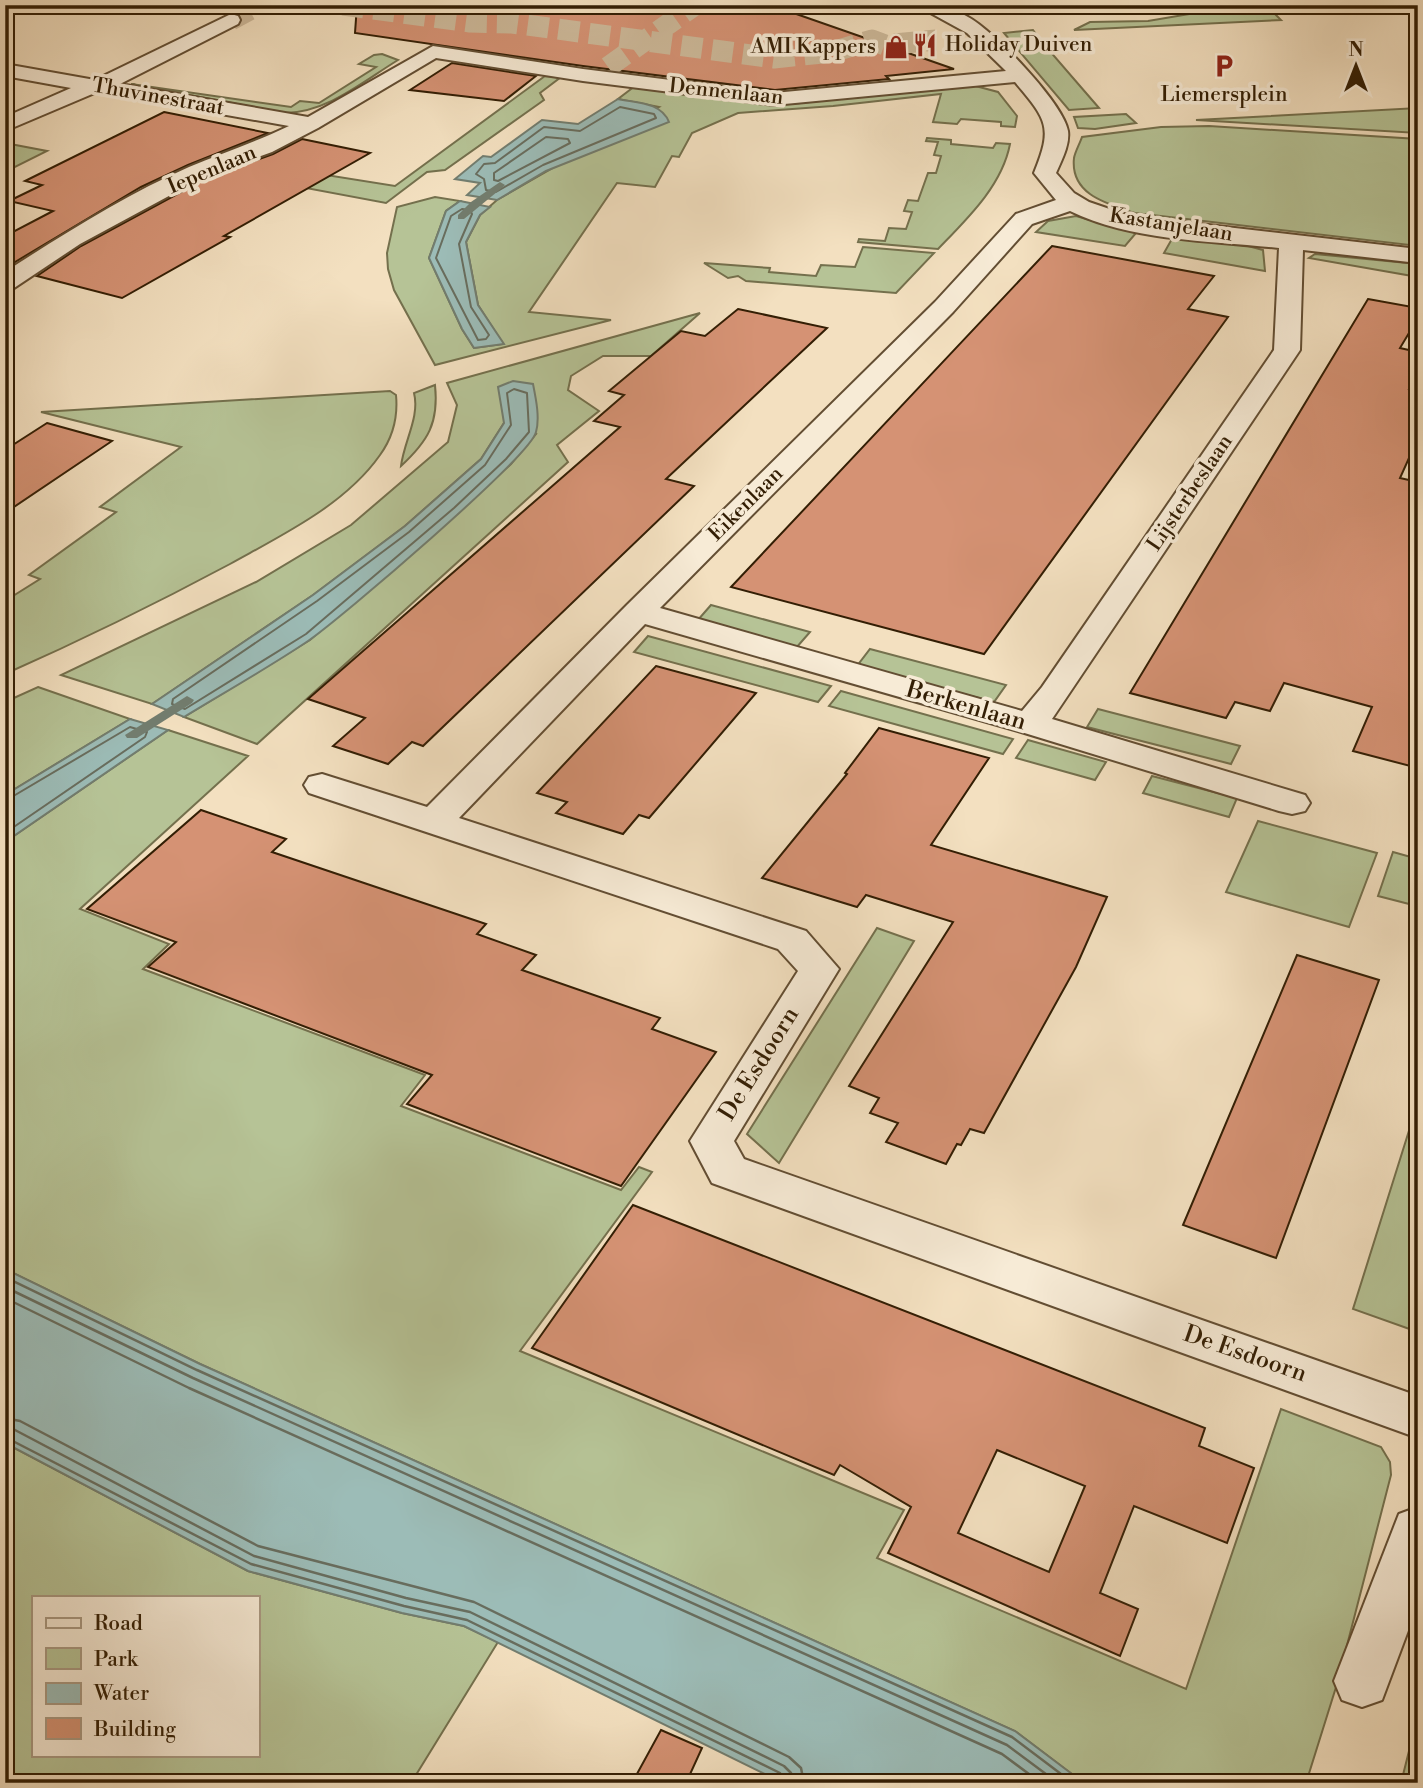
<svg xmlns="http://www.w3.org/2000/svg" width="1423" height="1788" font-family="'Libre Bodoni',serif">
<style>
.green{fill:#b6c396;stroke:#74704d;stroke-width:2;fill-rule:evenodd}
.water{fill:#9cbcb7;stroke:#727d6f;stroke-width:2}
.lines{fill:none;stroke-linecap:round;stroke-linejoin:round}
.shore-far1{stroke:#686d5e;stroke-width:2}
.shore{stroke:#686d5e;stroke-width:2.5}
.stream{fill:#727d6f;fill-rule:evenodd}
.building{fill:#d59274;stroke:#331e04;stroke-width:2;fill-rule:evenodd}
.street-tunnel{stroke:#cdb99a;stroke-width:21;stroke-dasharray:21 10;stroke-linecap:butt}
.street-casing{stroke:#634e33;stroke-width:4}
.street{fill:#f7ebd6;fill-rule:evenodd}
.labels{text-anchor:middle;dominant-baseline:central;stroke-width:7;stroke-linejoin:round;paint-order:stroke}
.far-poi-label{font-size:21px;fill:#331e04;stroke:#f7ebd6;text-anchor:start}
.far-street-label{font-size:21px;fill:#331e04;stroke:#f7ebd6}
.street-label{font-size:24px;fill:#331e04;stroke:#f7ebd6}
</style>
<rect width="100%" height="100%" fill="#f3e0c0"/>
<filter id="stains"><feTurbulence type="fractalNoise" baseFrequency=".00286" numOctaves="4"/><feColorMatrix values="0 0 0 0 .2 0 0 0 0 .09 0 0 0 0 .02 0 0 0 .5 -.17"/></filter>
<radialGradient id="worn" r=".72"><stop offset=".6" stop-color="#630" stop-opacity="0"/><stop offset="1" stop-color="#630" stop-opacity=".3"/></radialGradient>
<g class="green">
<polygon points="1207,11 1275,14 1281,20 1074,30 1090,22 1148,21"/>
<polygon points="1033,30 1041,41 1099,108 1069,110 1004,33"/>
<path d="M 382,54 L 398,60 C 362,82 328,112 285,113 L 131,84 L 291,107 L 300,101 L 319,103 L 376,67 L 359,64 L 374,55 Z"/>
<polygon points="545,76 561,77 540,93 544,100 445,170 427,172 386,203 226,173 251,163 395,186"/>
<polygon points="968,84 998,92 1017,116 1015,127 1001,126 1001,122 961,119 957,124 933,122 941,94 833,106 738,113 692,133 679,157 672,156 655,187 617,183 529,312 611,320 435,365 394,290 388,269 387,253 397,207 435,197 460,201 446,211 429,258 462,329 474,348 503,344 478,305 466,242 480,215 497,200 659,107 618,99 635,86 766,103 792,104"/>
<polygon points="1418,108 1418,133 1196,120"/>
<polygon points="1126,114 1136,123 1095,129 1078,128 1074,117"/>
<path d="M 1209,126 L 1418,139 L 1418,246 L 1135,213 C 1108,204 1070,195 1074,158 C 1075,152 1080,143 1082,137 L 1161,127 Z"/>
<path d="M 927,138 L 951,140 L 951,144 L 993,148 L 996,143 L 1010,144 C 1002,186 967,219 938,249 L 858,242 L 859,239 L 885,241 L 889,228 L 906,229 L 912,212 L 904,211 L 908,200 L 918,201 L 928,173 L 936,173 L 941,156 L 934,155 L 938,142 L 926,141 Z"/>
<polygon points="5,143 47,151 5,172"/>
<polygon points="1076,216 1136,233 1125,246 1036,232 1048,221"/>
<polygon points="1173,237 1248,246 1263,250 1265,271 1164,253"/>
<polygon points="863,247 934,253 896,293 746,281 738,276 728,278 704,263 770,268 769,272 816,276 821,265 855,267"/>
<polygon points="1315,254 1418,264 1418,277 1309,258"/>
<polygon points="700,313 651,356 603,356 571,376 568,390 599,411 557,445 568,462 257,744 184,717 310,640 458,513 511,464 536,434 504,423 481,459 405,526 313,595 152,704 61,675 256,582 351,525 448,442 457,405 447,383"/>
<path d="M 435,385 C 439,423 428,441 401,466 C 404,441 420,417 414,393 Z"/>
<path d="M 390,391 L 396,395 C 398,416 393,437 380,455 C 345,505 282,535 230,564 C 157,603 82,640 5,674 L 5,601 L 40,579 L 29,575 L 116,512 L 100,507 L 181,447 L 41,412 Z"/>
<polygon points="711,605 810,632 796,648 697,621"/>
<polygon points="648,636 831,686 818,702 634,652"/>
<polygon points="870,649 1006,685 994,702 857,666"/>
<polygon points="38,687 130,719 5,795 5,702"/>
<polygon points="841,691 1013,739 1003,754 829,706"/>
<polygon points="1098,709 1240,746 1231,764 1087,727"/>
<polygon points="168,730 248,756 80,909 169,944 143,969 425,1075 401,1106 621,1190 639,1167 652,1172 520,1351 904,1510 877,1558 1186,1689 1281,1409 1381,1447 1390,1462 1391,1475 1337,1684 1306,1783 1075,1783 1072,1774 1015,1731 200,1364 5,1269 5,842"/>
<polygon points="1028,740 1106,762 1095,780 1016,758"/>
<polygon points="1152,776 1237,798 1229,817 1143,793"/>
<polygon points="1258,821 1377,853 1349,927 1226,892"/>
<polygon points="1393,852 1418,859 1418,889 1413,905 1378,896"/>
<polygon points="877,928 914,941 779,1163 747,1134"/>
<polygon points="1418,1102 1418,1332 1353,1309"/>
<path d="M 5,1443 L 248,1571 L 402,1613 L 464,1626 L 498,1642 L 411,1783 L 5,1783 ZM 33,1597 L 257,1597 L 257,1755 L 33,1755 Z"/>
<polygon points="1418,1715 1418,1783 1401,1783"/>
</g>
<g class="water">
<path d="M 618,99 C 637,103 661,102 669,122 L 546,171 L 497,200 L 467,195 L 480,183 L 455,179 L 483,156 L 491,157 L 542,120 L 578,124 Z"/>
<polygon points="460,201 490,207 480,215 466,242 478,305 504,344 474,348 462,329 429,258 446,211"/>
<path d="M 513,381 L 533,384 C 536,399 540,418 536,432 C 530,457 339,620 308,641 C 268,668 225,692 184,717 L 152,704 L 313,595 L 405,526 L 481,459 L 504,423 L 498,387 Z"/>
<polygon points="130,719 168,730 5,842 5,795"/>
<polygon points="5,1269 200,1364 1015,1731 1072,1774 1075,1783 783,1783 464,1626 402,1613 248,1571 5,1443"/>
</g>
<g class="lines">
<g class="shore-far1">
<polygon points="620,107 654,114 656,118 543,165 496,192 486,190 484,179 476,174 484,164 495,163 544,127 580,131"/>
<polygon points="546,137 568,139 570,143 498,181 494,180 494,173"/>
<polygon points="462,209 470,210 472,214 459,244 471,307 489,335 486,339 478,340 436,258 451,216"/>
<polygon points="514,389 527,393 529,432 506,459 454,508 306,634 185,709 172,704 173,699 317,601 409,532 485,465 511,425 507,393"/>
<polyline points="5,801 130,727 147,732 145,737 5,833"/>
</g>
<g class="shore">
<polyline points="5,1277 197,1370 1012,1737 1065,1777 1068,1783"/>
<polyline points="5,1287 193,1378 1007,1745 1058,1783"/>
<polyline points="5,1298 189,1388 1002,1754 1041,1783"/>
<polyline points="5,1418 20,1421 258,1546 474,1602 789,1757 801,1768 804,1783"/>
<polyline points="5,1428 15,1430 254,1556 406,1598 470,1612 784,1766 791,1773 793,1783"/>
<polyline points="5,1437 251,1564 404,1606 467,1620 780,1773 784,1783"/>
</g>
<g class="stream">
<polygon points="500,182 505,185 503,187 464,219 458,219 458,215 471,202"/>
<polygon points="187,696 194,700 192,703 137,738 127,738 125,735"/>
</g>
</g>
<g class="building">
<polygon points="357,5 753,5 782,9 954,69 886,76 889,79 775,90 583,66 355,33"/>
<polygon points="452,63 536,76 504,101 410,90"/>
<polygon points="164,112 268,133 188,165 141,187 5,268 5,236 53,211 9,201 42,185 25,181"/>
<polygon points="302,139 370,153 224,236 230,237 122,298 37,276 81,246 205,179 273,154"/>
<polygon points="1052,246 1214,276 1188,309 1228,317 984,654 731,587"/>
<polygon points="1368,299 1418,308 1418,318 1400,348 1418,352 1418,370 1409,389 1418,391 1418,438 1400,478 1418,482 1418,768 1353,751 1372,707 1284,683 1270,711 1235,702 1226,718 1130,693"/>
<polygon points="738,309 827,328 666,479 694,486 423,746 412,742 388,764 333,746 365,718 308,699 620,427 594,421 624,395 609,391 681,331 705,336"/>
<polygon points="47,423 112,441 5,513 5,450"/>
<polygon points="656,666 756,693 649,818 639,815 623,834 556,813 567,802 537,793"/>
<polygon points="879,728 989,758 931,845 1107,897 1076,967 984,1133 970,1129 961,1145 957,1144 946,1164 886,1142 898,1123 870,1113 879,1098 849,1086 953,922 866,895 857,907 762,878 847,774 845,773"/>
<polygon points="201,810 286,839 272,852 486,924 477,934 536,955 522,970 660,1018 652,1029 716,1052 621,1186 407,1104 432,1075 148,967 176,942 87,909"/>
<polygon points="1297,955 1379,980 1276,1258 1183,1225"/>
<path d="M 633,1205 L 1205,1428 L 1199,1446 L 1254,1468 L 1227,1543 L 1134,1506 L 1100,1593 L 1138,1609 L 1120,1656 L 888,1553 L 911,1507 L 840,1465 L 834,1475 L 532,1348 ZM 997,1450 L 1085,1486 L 1049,1572 L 958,1533 Z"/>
<polygon points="661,1730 702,1748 686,1783 632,1783"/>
</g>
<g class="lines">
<g class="street-tunnel">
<polyline points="343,5 470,22 512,23 774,58 832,52 872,40 885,45 936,40"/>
<polyline points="231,20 259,5"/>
<polyline points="608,67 695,5"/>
</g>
<g class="street-casing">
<g id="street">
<path d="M 916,5 C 936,5 951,7 968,17 C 994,31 1063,103 1068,131 C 1070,145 1061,161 1056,173 L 1074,193 L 1089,202 L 1130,216 L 1418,249 L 1418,263 L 1303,250 L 1300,350 L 1052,719 L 1305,795 L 1310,803 L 1305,811 L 1292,814 L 1279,811 L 1018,731 L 645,624 L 459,818 L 806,931 L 839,969 L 734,1141 L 744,1159 L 1418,1396 L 1418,1438 L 712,1183 L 690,1141 L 798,971 L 778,949 L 309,793 L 304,785 L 309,777 L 322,774 L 427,807 L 627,605 L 935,302 L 1016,214 L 1056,200 L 1034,173 C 1053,127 1047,120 1015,82 L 774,105 L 583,81 L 436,58 L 318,128 L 272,152 L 204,177 L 80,244 L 14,288 L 5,290 L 5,272 C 62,235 127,194 189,167 C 222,153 256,142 289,126 L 97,92 L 5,131 L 5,117 L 71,88 L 5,76 L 5,64 L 95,80 L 231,14 L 238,16 L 240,20 L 238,24 L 120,84 L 308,117 L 433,46 L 583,69 L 774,93 L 1006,71 L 967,33 ZM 1070,211 C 1130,241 1213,241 1279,248 L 1274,350 L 1042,687 L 1022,711 L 660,608 L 953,312 L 1032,224 Z"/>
<polygon points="1418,1507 1418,1604 1382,1700 1362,1707 1342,1700 1334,1681 1399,1514"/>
</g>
</g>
<use href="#street" class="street"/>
</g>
<defs>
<g id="restaurant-bare" transform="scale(1.89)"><path d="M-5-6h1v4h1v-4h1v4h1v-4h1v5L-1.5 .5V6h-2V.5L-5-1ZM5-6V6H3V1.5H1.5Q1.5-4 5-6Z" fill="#8f2418" stroke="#f7ebd6" stroke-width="2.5" paint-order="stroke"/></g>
<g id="shop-bare" transform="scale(1.89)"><path d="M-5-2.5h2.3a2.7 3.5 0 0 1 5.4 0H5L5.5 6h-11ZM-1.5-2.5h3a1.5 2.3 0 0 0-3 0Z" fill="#8f2418" stroke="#f7ebd6" stroke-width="2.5" paint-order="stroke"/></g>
<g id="parking-bare" transform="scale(1.89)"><path d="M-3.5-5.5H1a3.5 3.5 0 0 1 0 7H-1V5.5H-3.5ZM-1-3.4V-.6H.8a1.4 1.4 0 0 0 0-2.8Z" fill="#8f2418" stroke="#f7ebd6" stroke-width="2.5" paint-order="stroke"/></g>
</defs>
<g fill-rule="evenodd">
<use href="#restaurant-bare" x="925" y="45"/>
<use href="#shop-bare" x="896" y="47"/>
<use href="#parking-bare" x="1224" y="66"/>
</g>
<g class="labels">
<g class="far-poi-label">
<text x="945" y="45">Holiday Duiven</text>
<text x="876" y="47" text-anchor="end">AMI Kappers</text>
<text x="1224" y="95" text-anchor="middle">Liemersplein</text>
</g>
<g class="far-street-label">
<text transform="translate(726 92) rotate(6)">Dennenlaan</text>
<text transform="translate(158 97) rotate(10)">Thuvinestraat</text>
<text transform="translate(212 170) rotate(-23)">Iepenlaan</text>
<text transform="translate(1171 225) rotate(9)">Kastanjelaan</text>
<text transform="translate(1190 493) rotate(-56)">Lijsterbeslaan</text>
<text transform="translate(746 504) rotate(-45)">Eikenlaan</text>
</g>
<g class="street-label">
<text transform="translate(966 706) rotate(16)">Berkenlaan</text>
<text transform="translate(759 1064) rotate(-58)">De Esdoorn</text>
<text transform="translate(1245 1354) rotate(19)">De Esdoorn</text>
</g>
</g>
<rect width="1423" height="1788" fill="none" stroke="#f3e0c0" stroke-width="28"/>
<rect x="7" y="7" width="1409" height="1774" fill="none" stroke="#331e04" stroke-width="3.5"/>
<rect x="14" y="14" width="1395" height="1760" fill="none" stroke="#331e04" stroke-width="2"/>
<rect x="32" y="1596" width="228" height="161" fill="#f7ebd6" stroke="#a99982" stroke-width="2"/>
<rect x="46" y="1618" width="35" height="10" fill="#f7ebd6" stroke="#a99982" stroke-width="2"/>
<text x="94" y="1630" font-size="21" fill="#331e04">Road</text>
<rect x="46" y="1648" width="35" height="21" fill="#b6c396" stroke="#a99982" stroke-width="2"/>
<text x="94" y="1666" font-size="21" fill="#331e04">Park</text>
<rect x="46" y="1683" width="35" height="21" fill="#9cbcb7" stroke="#a99982" stroke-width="2"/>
<text x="94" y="1700" font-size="21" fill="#331e04">Water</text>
<rect x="46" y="1718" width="35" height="21" fill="#d59274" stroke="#a99982" stroke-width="2"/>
<text x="94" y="1736" font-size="21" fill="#331e04">Building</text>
<g transform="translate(1356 66)" stroke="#f7ebd6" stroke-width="5" paint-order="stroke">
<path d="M0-5L12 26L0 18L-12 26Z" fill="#331e04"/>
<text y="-10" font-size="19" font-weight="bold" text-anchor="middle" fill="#331e04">N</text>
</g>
<rect width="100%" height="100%" filter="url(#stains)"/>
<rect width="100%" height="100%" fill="url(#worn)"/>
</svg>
